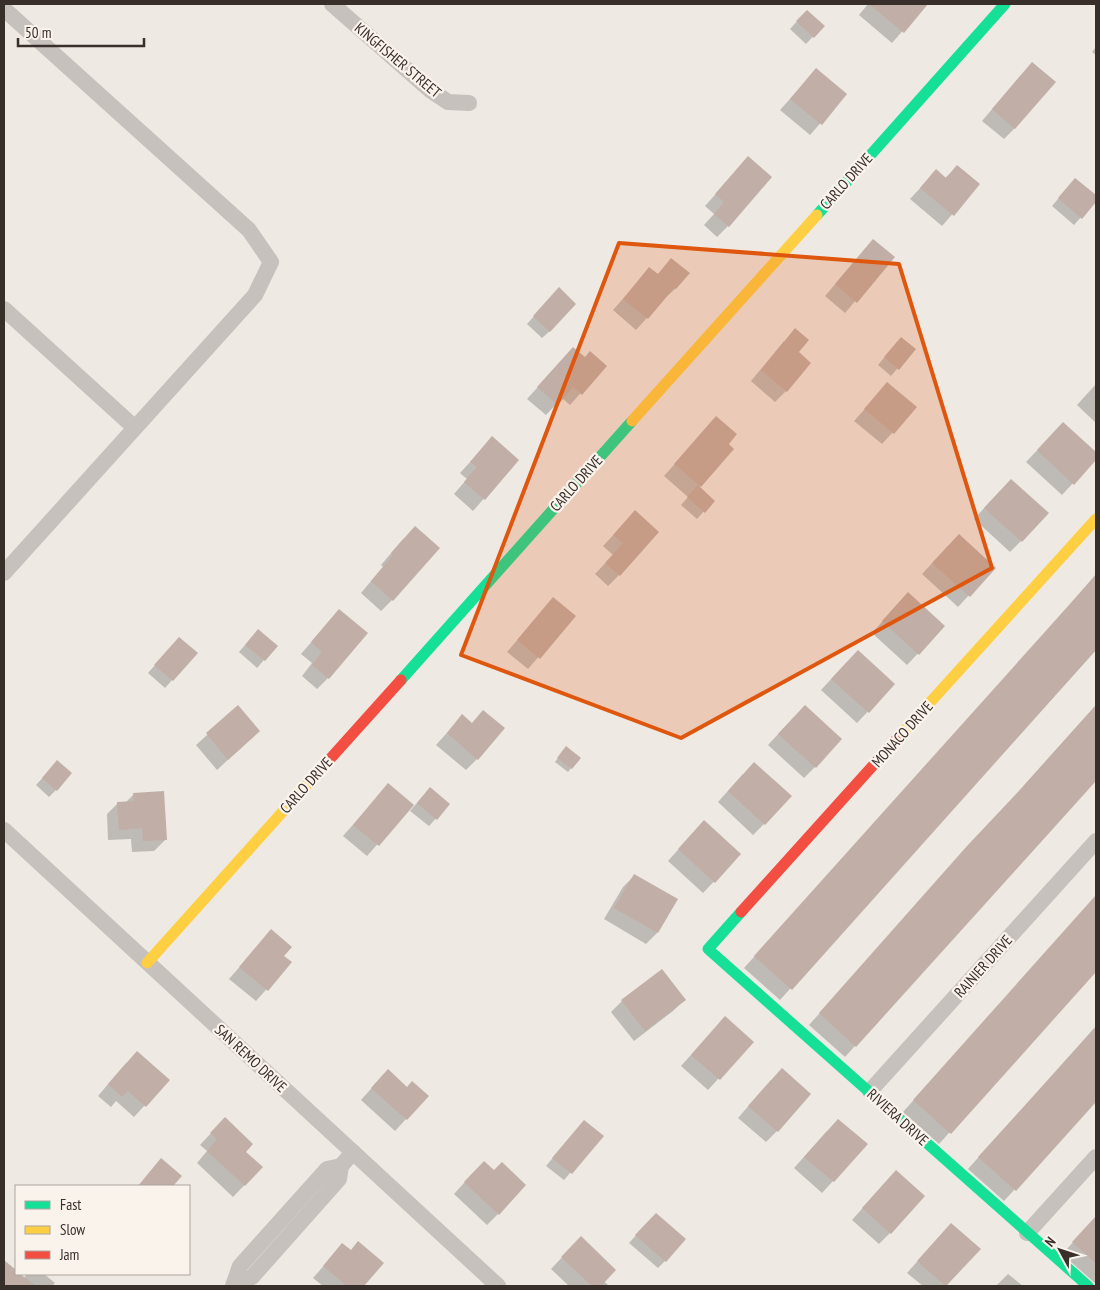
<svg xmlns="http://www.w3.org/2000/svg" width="1100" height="1290" font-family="'PT Sans Narrow',sans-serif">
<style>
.shadow{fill:#0003}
.building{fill:#c1aea6}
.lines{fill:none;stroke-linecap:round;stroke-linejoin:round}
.street{stroke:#c7c1bd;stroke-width:16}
.fast{stroke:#16e098;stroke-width:11}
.slow{stroke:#ffcf43;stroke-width:11}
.jam{stroke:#f24e42;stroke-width:11}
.marked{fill:#df570e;fill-opacity:0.2;stroke:#df570e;stroke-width:4;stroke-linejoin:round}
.labels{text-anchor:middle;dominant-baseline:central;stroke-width:4.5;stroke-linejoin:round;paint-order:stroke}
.street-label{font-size:15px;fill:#382e2a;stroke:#faf3ec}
</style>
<rect width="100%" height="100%" fill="#eee9e3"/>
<g class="shadow">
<polygon points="868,4 926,4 892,43 859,15"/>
<polygon points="800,18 823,26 806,44 790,29"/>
<polygon points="1096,47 1096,55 1092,52"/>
<polygon points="816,70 846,94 810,135 780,110"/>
<polygon points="1021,75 1015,128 1004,139 982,121"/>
<polygon points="957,167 978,185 942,226 910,199 936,171 945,178"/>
<polygon points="738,169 728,226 717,237 704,225 714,214 705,206"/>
<polygon points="1075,179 1096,197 1096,200 1074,225 1052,206"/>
<polygon points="873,240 893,257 845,313 825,296"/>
<polygon points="672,259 675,289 664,299 636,330 613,310 649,269 657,275"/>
<polygon points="552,296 550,331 542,338 527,324"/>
<polygon points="784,341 797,353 786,391 775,402 751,381"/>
<polygon points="894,346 914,349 891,376 878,365"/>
<polygon points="573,348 584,358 605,366 570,405 562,398 546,415 527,399"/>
<polygon points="887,384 915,408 882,444 854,421"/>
<polygon points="1096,384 1096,423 1077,405"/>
<polygon points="716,417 727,444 732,449 698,488 713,501 697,519 681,505 688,497 664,476"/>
<polygon points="1063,423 1096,454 1096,458 1062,495 1026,462"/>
<polygon points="492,438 518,460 473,511 454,494 467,479 460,473"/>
<polygon points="1000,491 1021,541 1010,552 974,519"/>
<polygon points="635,512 619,575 608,586 595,574 613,555 603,546"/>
<polygon points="404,538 392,600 381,611 361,593 383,567 381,565"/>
<polygon points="948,546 994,568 958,607 922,574"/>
<polygon points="1096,574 1096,650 780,1000 744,968 1047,631"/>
<polygon points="897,605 944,626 907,665 872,633"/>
<polygon points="339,610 328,678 317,689 302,676 312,663 301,654"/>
<polygon points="543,610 574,616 528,669 507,652"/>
<polygon points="251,638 276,646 257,668 239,652"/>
<polygon points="172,646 196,653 165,688 148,673"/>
<polygon points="847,662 894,684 857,723 821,690"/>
<polygon points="1096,705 1096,779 845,1057 809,1025"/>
<polygon points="238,707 259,731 217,770 196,745"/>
<polygon points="462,716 477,759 466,770 436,745"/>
<polygon points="794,717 815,767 804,778 768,745"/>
<polygon points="563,751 579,758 568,772 555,762"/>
<polygon points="57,762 56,790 49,797 36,785"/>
<polygon points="743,774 764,824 753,835 718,802"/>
<polygon points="388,785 412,805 367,856 343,836"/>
<polygon points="134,794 165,840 154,851 132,852 131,839 108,840 107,814 118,803 125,803"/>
<polygon points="423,796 449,804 429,826 410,811"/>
<polygon points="693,833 740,854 703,893 668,861"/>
<polygon points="634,876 657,933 646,944 604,919 623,887"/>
<polygon points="1096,897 1096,970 939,1144 903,1112"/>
<polygon points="271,931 283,956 290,963 256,1001 229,979"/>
<polygon points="684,1000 673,1011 634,1041 611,1012 622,1001"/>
<polygon points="1096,1026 1096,1100 1004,1201 968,1169"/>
<polygon points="714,1029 752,1042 708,1090 681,1066"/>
<polygon points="126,1063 168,1080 134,1117 116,1101 111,1107 98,1096"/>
<polygon points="771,1080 777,1131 766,1142 738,1118"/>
<polygon points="377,1082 407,1088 427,1096 395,1131 361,1100"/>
<polygon points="577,1129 602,1136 564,1180 546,1166"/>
<polygon points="214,1130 244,1152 261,1168 233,1197 197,1163 207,1151 200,1145"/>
<polygon points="827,1131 866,1145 822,1193 794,1168"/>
<polygon points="473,1173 498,1214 487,1225 454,1194"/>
<polygon points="885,1183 890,1233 879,1244 852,1220"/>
<polygon points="1096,1218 1096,1284 1062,1254"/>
<polygon points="649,1221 665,1261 658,1268 629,1243"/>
<polygon points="941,1235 979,1249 946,1286 923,1286 907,1273"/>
<polygon points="342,1245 350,1251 382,1263 362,1286 323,1286 313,1278"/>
<polygon points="570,1249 608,1285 607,1286 569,1286 551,1269"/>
<polygon points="4,1262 16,1272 16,1274 24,1278 27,1274 44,1274 55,1283 52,1286 4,1286"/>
<polygon points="1008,1274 1023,1286 996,1286"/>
</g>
<g class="building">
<polygon points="869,4 928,4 904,33"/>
<polygon points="807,10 825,26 814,38 796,21"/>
<polygon points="1032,62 1056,82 1015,129 992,109"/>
<polygon points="816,68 847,94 822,125 790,99"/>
<polygon points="748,156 772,177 729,227 714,214 724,202 715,194"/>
<polygon points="957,165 980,184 954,216 920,188 936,169 946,178"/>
<polygon points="1075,178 1096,195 1096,202 1082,219 1058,198"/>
<polygon points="873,239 895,257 857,303 835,284"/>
<polygon points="671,258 690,273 676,289 674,288 648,319 623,299 649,267 658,274"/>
<polygon points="559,287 576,304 550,332 533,316"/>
<polygon points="795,328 809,340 799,352 811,363 787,392 761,370"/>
<polygon points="901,337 916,349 899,370 884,357"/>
<polygon points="573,347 585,357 590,351 607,366 582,395 573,387 558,405 537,387"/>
<polygon points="887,382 917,407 894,434 864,409"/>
<polygon points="716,416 737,434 729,444 734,449 701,487 674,464"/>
<polygon points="1063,422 1096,452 1096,460 1074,485 1037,450"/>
<polygon points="492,436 519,460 485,500 464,482 477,467 470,462"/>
<polygon points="1011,479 1049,513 1022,542 984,508"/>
<polygon points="698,485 715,501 705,513 687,497"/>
<polygon points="635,510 659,532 620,576 605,563 623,543 613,535"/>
<polygon points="415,526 440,548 393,601 371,581 393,555 391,553"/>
<polygon points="959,534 996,568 970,597 932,563"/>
<polygon points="1096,575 1096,650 792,990 754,956"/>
<polygon points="908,592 945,626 919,655 882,621"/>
<polygon points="553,597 576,616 540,659 517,640"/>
<polygon points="339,609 368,633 329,679 312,665 322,652 311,642"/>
<polygon points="258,629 278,646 265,661 245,645"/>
<polygon points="179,637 198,653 173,681 154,665"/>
<polygon points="858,650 895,684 869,713 831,679"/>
<polygon points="238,705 260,731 228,760 206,733"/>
<polygon points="805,705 842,739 816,768 778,734"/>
<polygon points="1096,705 1096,781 856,1047 819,1013 967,846 1019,791"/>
<polygon points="483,710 505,728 478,760 447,733 462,714 472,723"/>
<polygon points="566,746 581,758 572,769 557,758"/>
<polygon points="57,760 72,773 57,791 42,778"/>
<polygon points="754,762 792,796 765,825 728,791"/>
<polygon points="388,783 414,805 379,846 353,825"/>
<polygon points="430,787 450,804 437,820 417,803"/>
<polygon points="164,791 167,840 143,841 142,828 119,830 117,802 134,801 133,793"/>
<polygon points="704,820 741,854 715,883 678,849"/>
<polygon points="634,874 678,899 658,933 614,908"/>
<polygon points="1096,895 1096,972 951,1134 913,1100"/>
<polygon points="271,929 292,947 284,956 292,962 268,991 239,967"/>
<polygon points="662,969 686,1000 645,1031 621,1000"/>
<polygon points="725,1016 754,1042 720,1080 691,1055"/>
<polygon points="1096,1027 1096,1102 1016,1191 978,1157"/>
<polygon points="137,1051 170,1080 146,1107 128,1091 122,1097 108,1084"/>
<polygon points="782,1068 811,1094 778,1132 748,1106"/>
<polygon points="388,1069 407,1087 412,1081 429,1096 407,1120 371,1088"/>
<polygon points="225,1117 253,1144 246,1152 263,1167 245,1186 207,1151 217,1139 210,1133"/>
<polygon points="838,1119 868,1144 834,1182 804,1157"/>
<polygon points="584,1120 604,1136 572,1174 552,1158"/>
<polygon points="161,1158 182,1176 173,1186 138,1186"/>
<polygon points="484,1161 494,1170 502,1162 526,1185 499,1215 464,1182"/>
<polygon points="896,1170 925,1196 891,1234 862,1208"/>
<polygon points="656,1213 686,1239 666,1262 635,1235"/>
<polygon points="1096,1216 1096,1263 1072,1242"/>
<polygon points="951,1223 981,1249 946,1286 917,1261"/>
<polygon points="581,1236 616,1270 601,1286 592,1286 561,1257"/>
<polygon points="358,1241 384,1263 364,1286 347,1286 323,1266 342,1243 351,1250"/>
<polygon points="4,1260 16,1270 16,1274 20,1274 36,1286 4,1286"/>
</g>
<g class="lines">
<g class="street">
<polyline points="332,4 430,90 448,102 469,103"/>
<polyline points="4,9 249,230 271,262 255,295 4,573"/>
<polyline points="4,309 134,427"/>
<polyline points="4,830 498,1286"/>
<polyline points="870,1091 1096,841"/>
<polyline points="1027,1233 1096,1157"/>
<polyline points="233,1286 240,1266 327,1169 341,1166"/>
<polyline points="235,1286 252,1277 339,1179 341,1166 353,1152"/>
</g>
<g class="fast">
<polyline points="817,215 1005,4"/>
<polyline points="401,680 632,421"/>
<polyline points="741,912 708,949 1088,1286"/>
</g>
<g class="slow">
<polyline points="632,421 817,215"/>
<polyline points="896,740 1096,519"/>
<polyline points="147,963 321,769"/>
</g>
<g class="jam">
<polyline points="321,769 401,680"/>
<polyline points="741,912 896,740"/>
</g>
</g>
<path class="marked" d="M 619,243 L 899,264 L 992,568 L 681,738 L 461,655 Z"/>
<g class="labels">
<g class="street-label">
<text transform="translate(398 60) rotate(40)">KINGFISHER STREET</text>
<text transform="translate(846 181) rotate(-48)">CARLO DRIVE</text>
<text transform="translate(576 483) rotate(-48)">CARLO DRIVE</text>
<text transform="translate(902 734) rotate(-48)">MONACO DRIVE</text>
<text transform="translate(306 785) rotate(-48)">CARLO DRIVE</text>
<text transform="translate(983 966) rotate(-48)">RAINIER DRIVE</text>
<text transform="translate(251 1058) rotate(43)">SAN REMO DRIVE</text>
<text transform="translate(898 1117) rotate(42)">RIVIERA DRIVE</text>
</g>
</g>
<rect width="1100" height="1290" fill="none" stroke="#382e2a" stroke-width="10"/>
<rect x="15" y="1185" width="175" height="90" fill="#faf3ec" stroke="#aca49e"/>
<rect x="25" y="1201" width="25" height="8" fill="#16e098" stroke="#aca49e"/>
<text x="60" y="1210" font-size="15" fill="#382e2a">Fast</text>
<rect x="25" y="1226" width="25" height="8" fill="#ffcf43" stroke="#aca49e"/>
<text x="60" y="1235" font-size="15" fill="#382e2a">Slow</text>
<rect x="25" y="1251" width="25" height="8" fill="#f24e42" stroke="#aca49e"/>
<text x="60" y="1260" font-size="15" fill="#382e2a">Jam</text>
<g transform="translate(1060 1250) rotate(310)" stroke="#faf3ec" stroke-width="4" paint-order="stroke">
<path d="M0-4L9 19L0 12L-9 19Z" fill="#382e2a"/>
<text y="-8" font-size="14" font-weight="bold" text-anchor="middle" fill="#382e2a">N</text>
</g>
<path d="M18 38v8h126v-8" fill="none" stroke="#382e2a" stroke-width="2.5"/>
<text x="25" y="38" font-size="15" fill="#382e2a" stroke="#faf3ec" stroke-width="4" paint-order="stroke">50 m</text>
</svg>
